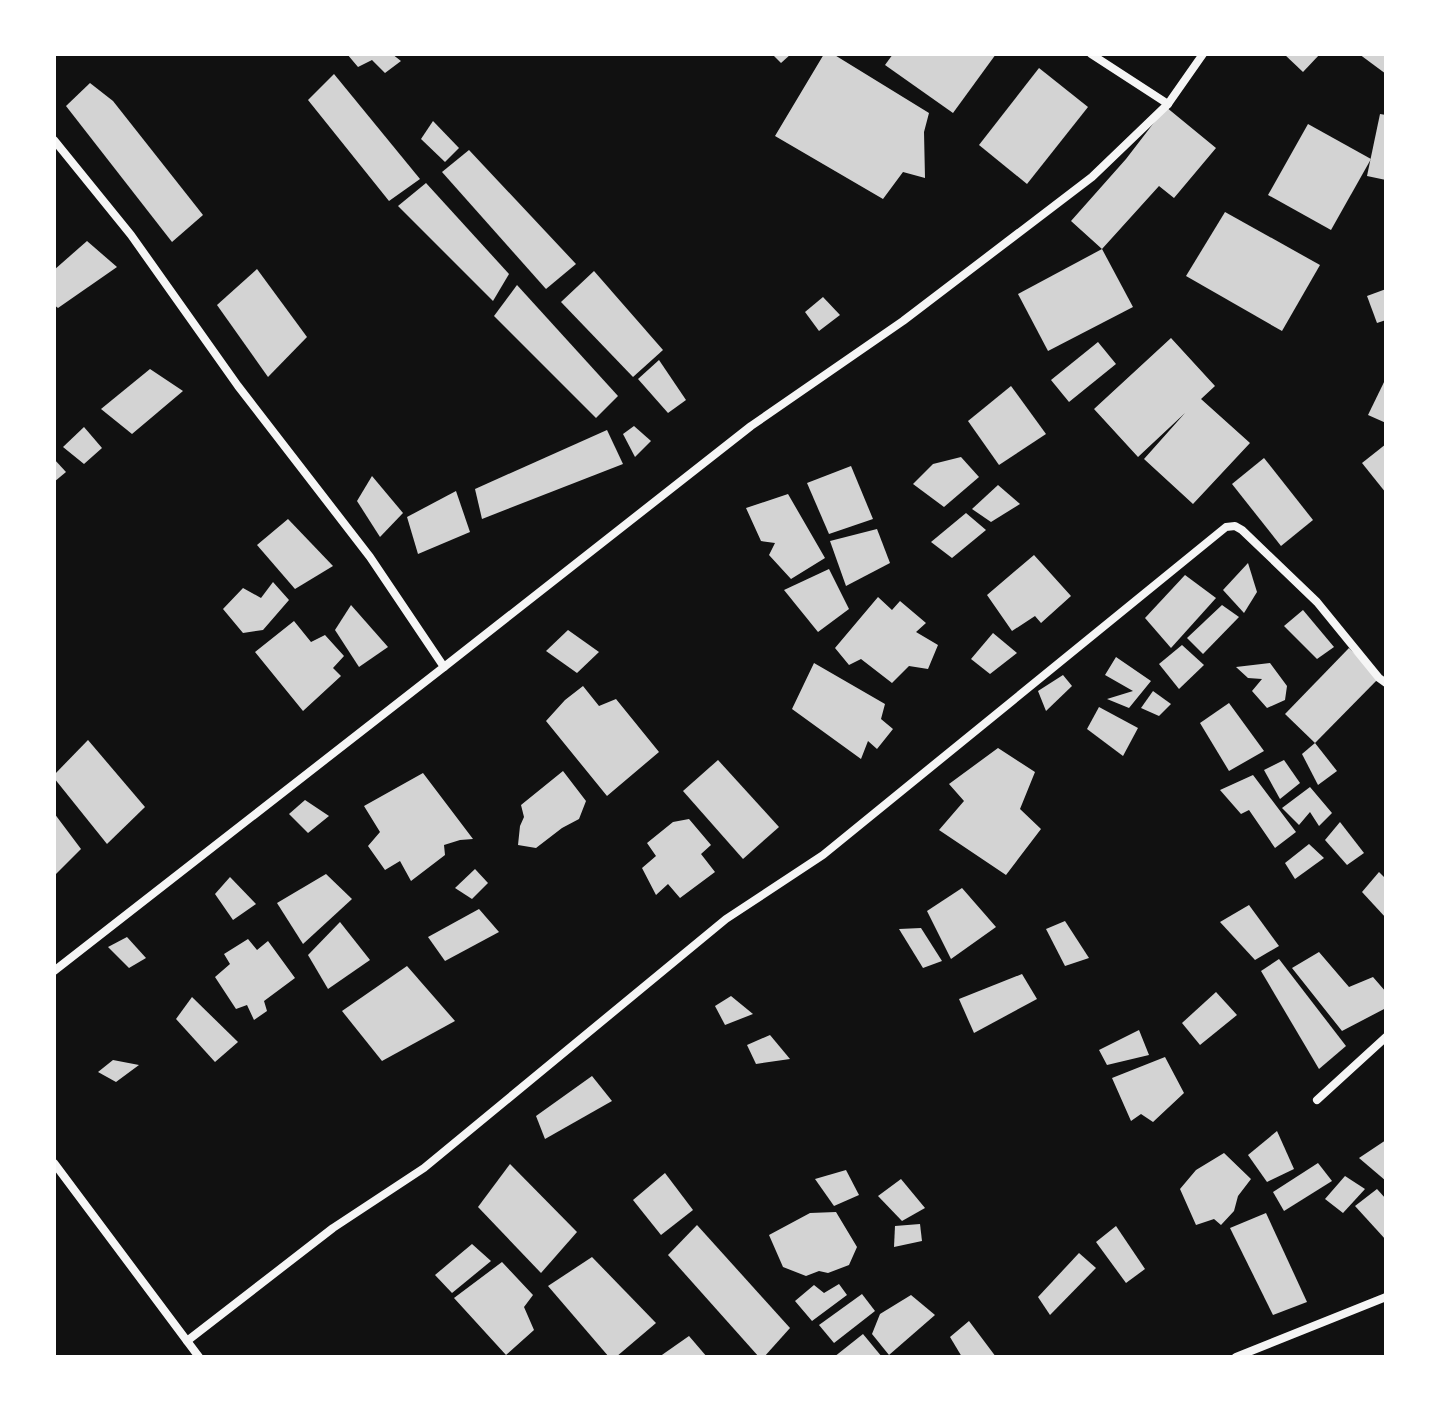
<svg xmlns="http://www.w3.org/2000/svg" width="1440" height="1411" font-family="Rubik,sans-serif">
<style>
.building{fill:#d3d3d3}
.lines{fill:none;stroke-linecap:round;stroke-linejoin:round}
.minor{stroke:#f5f5f5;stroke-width:8}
</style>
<rect width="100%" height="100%" fill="#111"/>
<g class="building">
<polygon points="347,54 392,54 401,61 385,73 372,60 358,67"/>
<polygon points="772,54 791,54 781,63"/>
<polygon points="824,54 833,54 929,113 924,132 925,178 903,172 883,199 775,136"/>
<polygon points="893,54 996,54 953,113 885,65"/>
<polygon points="1284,54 1320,54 1303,72"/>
<polygon points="1359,54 1386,54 1386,74"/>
<polygon points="1039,68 1088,107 1027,184 979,145"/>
<polygon points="334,74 420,179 389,201 308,100"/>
<polygon points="90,83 113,101 203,215 172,242 66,106"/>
<polygon points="1166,107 1216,148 1174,198 1159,186 1102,249 1071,221 1126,159"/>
<polygon points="1380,114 1386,115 1386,180 1367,176"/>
<polygon points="433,121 459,148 445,162 421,139"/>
<polygon points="1308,124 1371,159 1331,230 1268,195"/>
<polygon points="469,150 576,264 546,289 442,172"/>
<polygon points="426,183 509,274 493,301 398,206"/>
<polygon points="1225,212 1320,265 1282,331 1186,276"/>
<polygon points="87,241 117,267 58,308 54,305 54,270"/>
<polygon points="1102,249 1133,307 1048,351 1018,294"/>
<polygon points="257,269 307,337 268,377 217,305"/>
<polygon points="594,271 663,350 633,377 561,302"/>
<polygon points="517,285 618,396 596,418 494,316"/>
<polygon points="1386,289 1386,320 1377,323 1367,296"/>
<polygon points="823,297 840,315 819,331 805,312"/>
<polygon points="1171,338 1215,386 1201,399 1250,443 1193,504 1144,459 1185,413 1138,457 1094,409"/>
<polygon points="1098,342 1116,364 1069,402 1051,380"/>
<polygon points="659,360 686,400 668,413 638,379"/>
<polygon points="150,369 183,391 132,434 101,409"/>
<polygon points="1386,378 1386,423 1368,415"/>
<polygon points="1011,386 1046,434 999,465 968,421"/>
<polygon points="634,426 651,441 635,457 623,434"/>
<polygon points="84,427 102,448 84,464 63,447"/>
<polygon points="607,430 623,464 482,519 475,489"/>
<polygon points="1386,444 1386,493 1362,463"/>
<polygon points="961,457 979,477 944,507 913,484 933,464"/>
<polygon points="1264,458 1313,520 1281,546 1232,484"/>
<polygon points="54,459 66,472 54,482"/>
<polygon points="851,466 873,519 829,534 807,483"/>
<polygon points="372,476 403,513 380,537 357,501"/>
<polygon points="998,485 1020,504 991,522 972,509"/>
<polygon points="456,491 470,532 418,554 407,517"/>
<polygon points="788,494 825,558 791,579 769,555 775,543 761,541 746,508"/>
<polygon points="966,513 986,530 952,558 931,542"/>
<polygon points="288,519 333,566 295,589 257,545"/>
<polygon points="877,529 890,563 846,586 830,541"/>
<polygon points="1034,555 1071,596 1041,623 1035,616 1012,631 987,595"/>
<polygon points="1248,563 1257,592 1244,613 1223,590"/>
<polygon points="829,569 849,609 818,632 784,590"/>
<polygon points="1185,575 1216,598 1171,648 1145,618"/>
<polygon points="273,582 289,600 263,630 243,633 223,609 243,588 261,598"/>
<polygon points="878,597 892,610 900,601 926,623 916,632 938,645 928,669 909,666 892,683 861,659 849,665 835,648"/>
<polygon points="351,605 388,647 359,667 335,630"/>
<polygon points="1222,605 1239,617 1203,654 1187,638"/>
<polygon points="1303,610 1334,647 1317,659 1284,626"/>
<polygon points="294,621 311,642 325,635 344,656 333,668 341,676 303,711 255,652"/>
<polygon points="568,630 599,652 577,673 546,651"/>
<polygon points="993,633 1017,653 990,674 971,659"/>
<polygon points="1182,645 1204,665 1179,689 1159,664"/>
<polygon points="1349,648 1379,678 1315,743 1285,714"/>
<polygon points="1116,657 1151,681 1129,708 1107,699 1133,691 1105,675"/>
<polygon points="814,663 885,704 881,719 893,729 877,749 868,741 861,759 792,709"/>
<polygon points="1270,663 1287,686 1285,700 1267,708 1252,691 1262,679 1248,678 1236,667"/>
<polygon points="1063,675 1072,686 1046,711 1038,691"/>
<polygon points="583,686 599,706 616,699 659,752 607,796 546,721 565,700"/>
<polygon points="1153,691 1171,704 1159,716 1141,708"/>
<polygon points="1229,703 1264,751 1229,771 1200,723"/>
<polygon points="1099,707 1138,728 1123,756 1087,729"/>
<polygon points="88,740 145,807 107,844 54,778 54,775"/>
<polygon points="1315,743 1337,771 1318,785 1302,754"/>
<polygon points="998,748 1035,772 1020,809 1041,829 1006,875 939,830 964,801 949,784"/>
<polygon points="718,760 779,827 743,859 683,791"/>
<polygon points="1284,760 1300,783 1280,799 1264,770"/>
<polygon points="563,771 586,801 579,819 562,828 536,848 518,845 520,826 524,817 521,805"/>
<polygon points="423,773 473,839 460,840 444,845 445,855 411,881 400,861 385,870 368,846 380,832 364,806"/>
<polygon points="1253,775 1296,832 1275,848 1249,810 1241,814 1220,790"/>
<polygon points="1310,787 1332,813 1319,826 1310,812 1299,825 1282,808"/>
<polygon points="305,800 329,816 308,833 289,814"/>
<polygon points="54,813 81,849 54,876"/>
<polygon points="689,819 711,845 701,854 715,872 680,898 668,884 656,895 642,868 656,856 647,843 673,822"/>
<polygon points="1340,822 1364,853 1347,865 1325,840"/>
<polygon points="1309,844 1324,858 1295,879 1285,863"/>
<polygon points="475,869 488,883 472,899 455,888"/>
<polygon points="1379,872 1386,879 1386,918 1362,892"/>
<polygon points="326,874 352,899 303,944 277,903"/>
<polygon points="230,877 256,904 233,920 215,894"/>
<polygon points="962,888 996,927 951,959 927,911"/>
<polygon points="1249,905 1279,946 1255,960 1220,922"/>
<polygon points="479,909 499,932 445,961 428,937"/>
<polygon points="1065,921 1089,958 1065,966 1046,929"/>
<polygon points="340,922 370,960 328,989 308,955"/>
<polygon points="921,928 942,961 923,968 899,929"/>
<polygon points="127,937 146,958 129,968 108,947"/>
<polygon points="248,939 257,950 268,941 295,978 264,1001 267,1011 254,1020 247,1005 236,1009 215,977 230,964 224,954"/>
<polygon points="1319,952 1349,987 1373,977 1386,992 1386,1008 1342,1031 1292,968"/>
<polygon points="1279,959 1346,1046 1319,1069 1261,971"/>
<polygon points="407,966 455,1021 382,1061 342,1011"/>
<polygon points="1022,974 1037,999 974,1033 959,999"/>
<polygon points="1216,992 1237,1015 1200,1045 1182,1023"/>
<polygon points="731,996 753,1014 725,1025 715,1006"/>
<polygon points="192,997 238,1042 215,1062 176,1019"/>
<polygon points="1139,1030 1149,1055 1107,1065 1099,1050"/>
<polygon points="770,1035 790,1059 756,1064 747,1045"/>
<polygon points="1165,1057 1184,1093 1153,1122 1141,1114 1131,1121 1112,1078"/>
<polygon points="113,1060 139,1065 116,1082 98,1072"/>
<polygon points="592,1076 612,1101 545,1139 536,1116"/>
<polygon points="1277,1131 1294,1169 1267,1182 1248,1155"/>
<polygon points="1386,1140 1386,1181 1359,1158"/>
<polygon points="1224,1153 1251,1179 1238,1196 1234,1211 1221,1225 1214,1219 1196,1225 1180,1189 1196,1170"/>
<polygon points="1318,1163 1332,1181 1284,1211 1273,1192"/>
<polygon points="510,1164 577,1232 541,1273 478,1207"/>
<polygon points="846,1170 859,1195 834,1206 815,1179"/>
<polygon points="665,1173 693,1210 661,1235 633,1200"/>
<polygon points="1345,1176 1365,1189 1343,1213 1325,1199"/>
<polygon points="901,1179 925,1208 902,1221 878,1196"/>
<polygon points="1377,1189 1386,1199 1386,1240 1355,1206"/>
<polygon points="836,1212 857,1247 849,1265 828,1273 819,1271 806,1276 783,1267 769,1235 810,1213"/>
<polygon points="1266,1213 1307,1302 1273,1315 1230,1228"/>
<polygon points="920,1224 922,1241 894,1247 895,1226"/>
<polygon points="697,1225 790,1328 764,1357 759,1357 668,1255"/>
<polygon points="1116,1226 1145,1269 1126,1283 1096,1242"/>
<polygon points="472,1244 491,1261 452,1293 435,1275"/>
<polygon points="1079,1253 1096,1268 1050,1315 1038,1297"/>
<polygon points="592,1257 656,1323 616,1357 609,1357 548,1286"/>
<polygon points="502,1262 533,1295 524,1307 534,1330 506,1355 454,1298"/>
<polygon points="839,1284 847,1295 812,1321 795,1301 814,1285 824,1293"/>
<polygon points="862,1294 875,1311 834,1343 819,1325"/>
<polygon points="911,1295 935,1315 889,1355 872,1334 880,1314"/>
<polygon points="969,1321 996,1357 962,1357 950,1337"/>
<polygon points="863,1334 882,1357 834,1357"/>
<polygon points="689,1336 707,1357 659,1357"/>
</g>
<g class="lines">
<g class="minor">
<polyline points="1091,54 1168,104"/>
<polyline points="54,140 131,235 238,386 370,557 444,667 54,971"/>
<polyline points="444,667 751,426 903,321 1092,177 1168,104 1203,54"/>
<polyline points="1317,1100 1386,1037"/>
<polyline points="54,1163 199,1357"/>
<polyline points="187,1341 333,1228 424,1168 726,919 823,855 1226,527 1235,526 1242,530 1317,602 1379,678 1386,683"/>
<polyline points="1236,1357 1386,1297"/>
</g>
</g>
<rect width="1440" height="1411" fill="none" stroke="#ffffff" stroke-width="112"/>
</svg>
